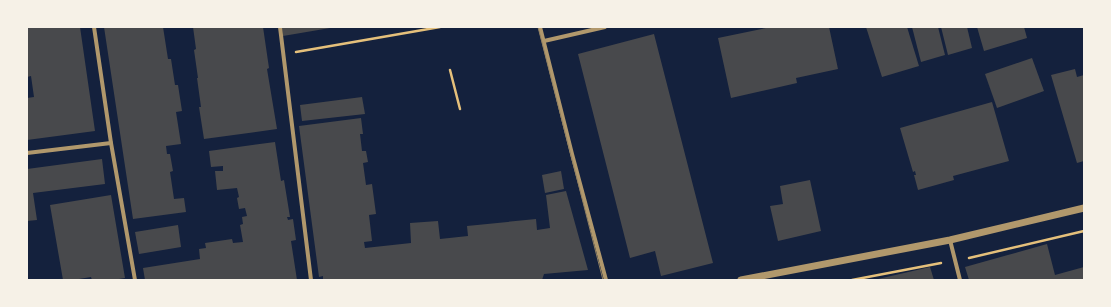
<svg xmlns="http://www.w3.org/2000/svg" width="1111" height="307" font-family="'Golos Text',sans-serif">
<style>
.building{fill:#48494c}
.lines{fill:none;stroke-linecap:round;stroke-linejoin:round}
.path{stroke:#e5c07b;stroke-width:2.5}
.minor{stroke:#b1986c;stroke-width:4}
.tertiary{stroke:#b1986c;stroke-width:7}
.tram{stroke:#918062;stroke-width:1}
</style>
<rect width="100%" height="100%" fill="#14213d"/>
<g class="building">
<polygon points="27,27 80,27 95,131 27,140 27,98 34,97 31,76 27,77"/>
<polygon points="104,27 163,27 168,59 171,59 175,85 178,85 182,111 176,112 181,144 166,146 167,154 170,154 173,171 170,172 174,199 184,198 186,212 133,219"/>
<polygon points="193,27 263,27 269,68 267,69 277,129 204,139 199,107 201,107 197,78 198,78 194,50 196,49"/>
<polygon points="282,27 330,27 330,28 283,36"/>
<polygon points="771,27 829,27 838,69 796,78 797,83 731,98 718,38"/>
<polygon points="866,27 907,27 919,66 882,77"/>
<polygon points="912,27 938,27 945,55 921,62"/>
<polygon points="941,27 967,27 972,48 948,55"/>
<polygon points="977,27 1024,27 1027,38 984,51"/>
<polygon points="654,34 713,263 661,276 655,251 630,258 578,54"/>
<polygon points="1032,58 1044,91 997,108 985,74"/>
<polygon points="1075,69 1077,77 1084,75 1084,161 1077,163 1051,75"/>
<polygon points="362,97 365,114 302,121 300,105"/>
<polygon points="992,102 1009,161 953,176 954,180 918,190 914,175 916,175 915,171 913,172 900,128"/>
<polygon points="361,118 363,134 360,134 362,151 366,151 368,162 363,163 366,185 372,184 376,214 369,215 372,241 364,242 365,248 411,243 410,223 438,221 440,239 468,236 467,226 536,219 537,230 550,228 546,195 566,191 588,270 544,274 542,280 323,280 323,276 319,277 299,126"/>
<polygon points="275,142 281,181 284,180 290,217 287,217 288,220 293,219 296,240 291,241 297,280 145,280 143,268 200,259 199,249 206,248 205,243 232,239 233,243 243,242 240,225 243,224 242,217 247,216 245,208 239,209 237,198 239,197 237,188 217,190 215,171 223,171 223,166 211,167 209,151"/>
<polygon points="102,159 105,184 33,193 37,220 27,221 27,169"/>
<polygon points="561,171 564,189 545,193 542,175"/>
<polygon points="810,180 821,231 778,241 770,206 783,204 780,186"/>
<polygon points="111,195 125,278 113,280 92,280 91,277 73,280 63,280 50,205"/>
<polygon points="178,225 181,247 139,254 135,232"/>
<polygon points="1047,244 1055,275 1084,267 1084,280 969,280 965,267"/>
<polygon points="930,267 934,280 878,280 878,279"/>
</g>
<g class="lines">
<g class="path">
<polyline points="296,52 440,27"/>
<polyline points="450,70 460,109"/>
<polyline points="969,258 1084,231"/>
<polyline points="852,280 941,263"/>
</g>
<g class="minor">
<polyline points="94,27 111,143 135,280"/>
<polyline points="280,27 311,280"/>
<polyline points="540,27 572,154 606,280"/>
<polyline points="544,41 605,27"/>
<polyline points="27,153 111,143"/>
<polyline points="950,240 960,280"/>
</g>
<polyline class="tertiary" points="741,280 950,240 1084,208"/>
<polyline class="tram" points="538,27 603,280"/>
</g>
<rect width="1111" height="307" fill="none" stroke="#f6f1e7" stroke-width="56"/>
</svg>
